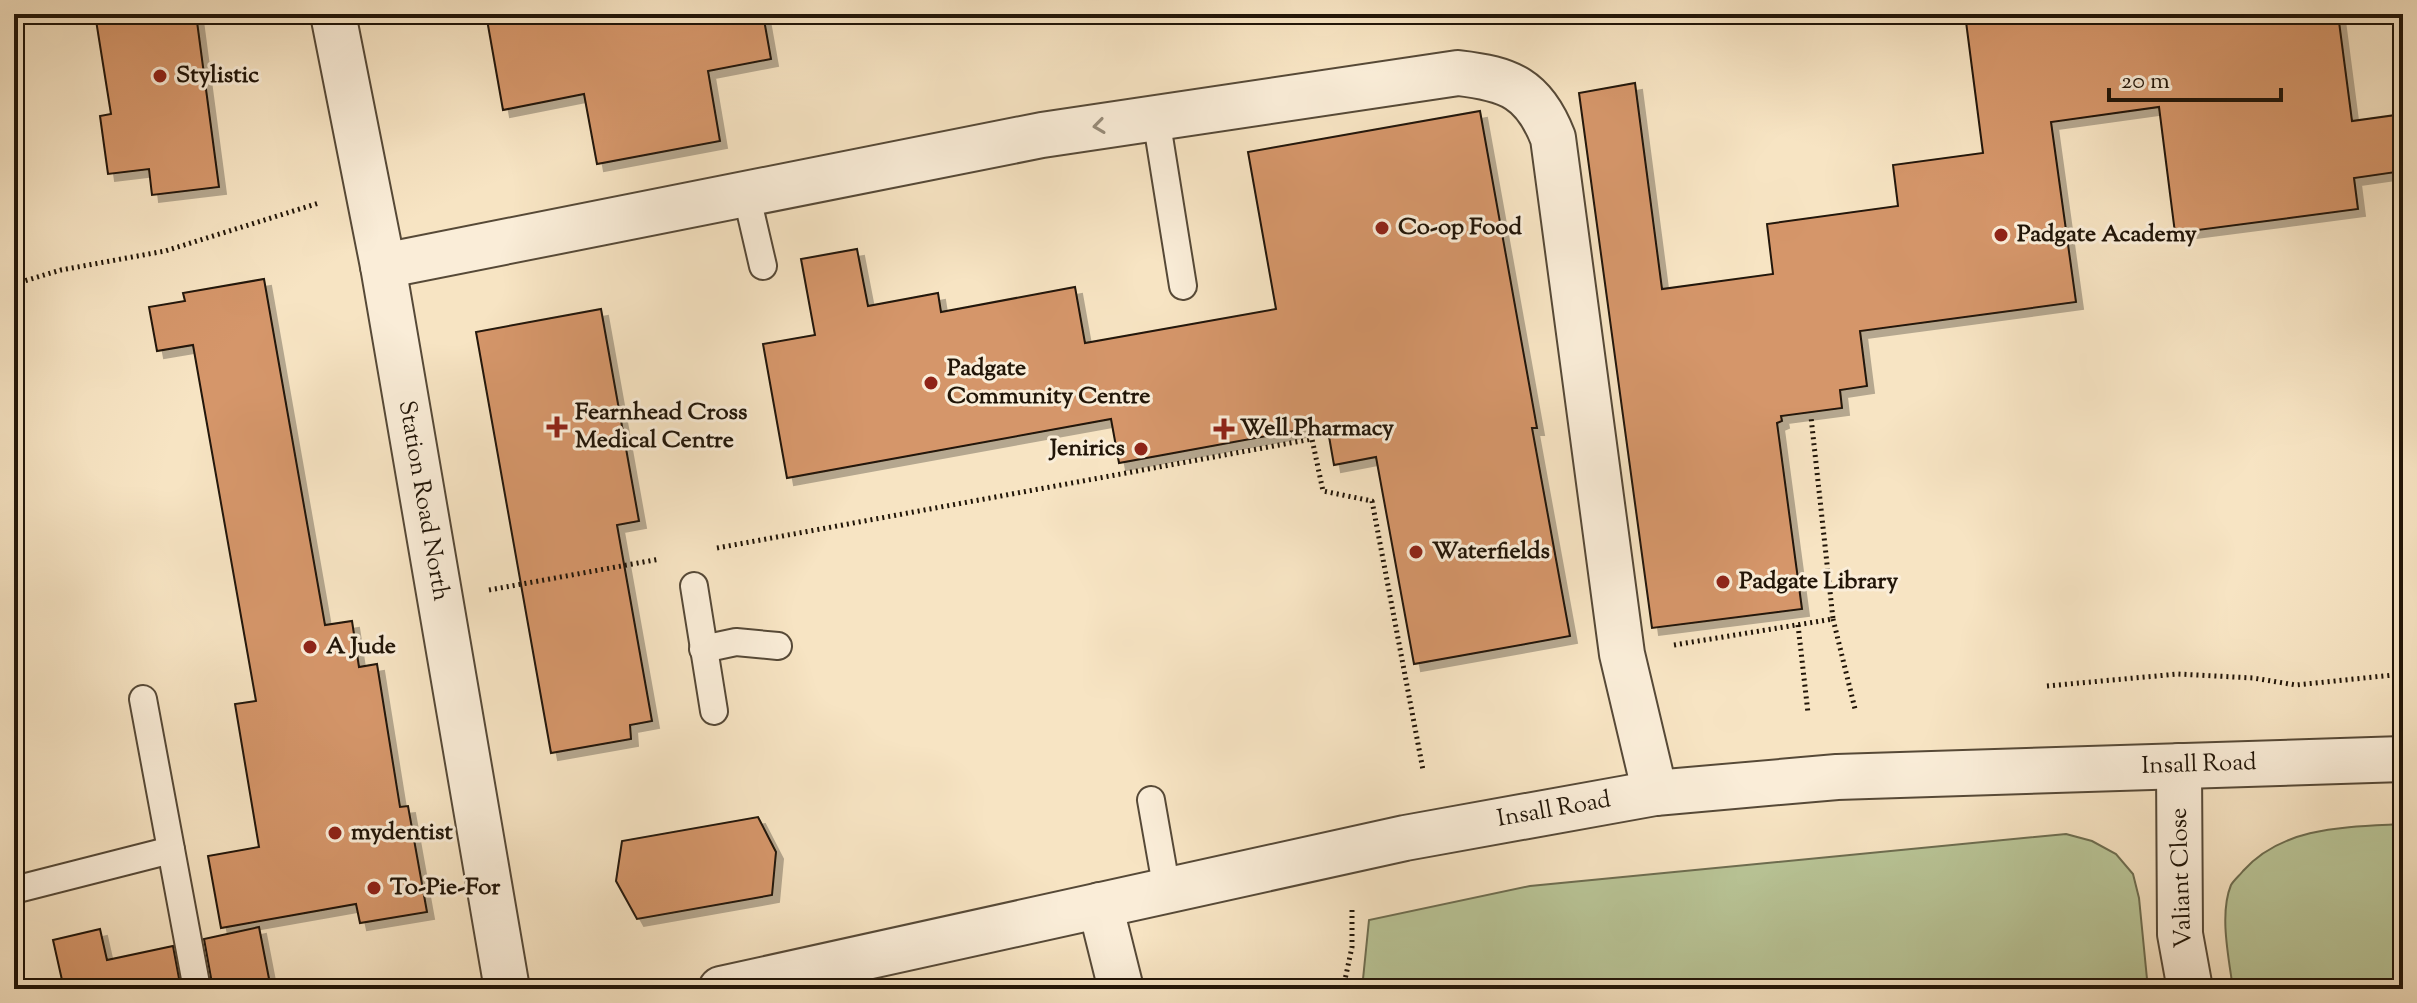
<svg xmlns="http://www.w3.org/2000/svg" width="2417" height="1003" font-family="'Sorts Mill Goudy',serif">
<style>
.green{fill:#b9c597;stroke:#6d6d50;stroke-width:2}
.building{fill:#d5966a;stroke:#211508;stroke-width:2;filter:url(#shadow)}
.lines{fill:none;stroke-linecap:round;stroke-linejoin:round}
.service-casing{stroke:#564937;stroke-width:30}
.minor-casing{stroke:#564937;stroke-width:48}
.tertiary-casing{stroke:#564937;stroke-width:48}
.path{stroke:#211508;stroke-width:5;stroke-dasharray:2 4;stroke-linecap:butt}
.service{stroke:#faedd8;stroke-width:26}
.minor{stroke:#faedd8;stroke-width:44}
.tertiary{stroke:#faedd8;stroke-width:44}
.oneway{stroke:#988c7a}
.poi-dot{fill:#8f2418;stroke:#faedd8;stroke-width:3}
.labels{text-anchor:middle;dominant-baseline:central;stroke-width:6;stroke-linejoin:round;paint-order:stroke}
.poi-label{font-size:24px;font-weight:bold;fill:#211508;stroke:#faedd8;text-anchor:start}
.street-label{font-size:24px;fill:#211508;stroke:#faedd8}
</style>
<defs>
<filter id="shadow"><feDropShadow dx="7" dy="7" stdDeviation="0" flood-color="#0004"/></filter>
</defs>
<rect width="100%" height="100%" fill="#f7e4c3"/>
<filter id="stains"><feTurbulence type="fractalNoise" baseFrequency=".0025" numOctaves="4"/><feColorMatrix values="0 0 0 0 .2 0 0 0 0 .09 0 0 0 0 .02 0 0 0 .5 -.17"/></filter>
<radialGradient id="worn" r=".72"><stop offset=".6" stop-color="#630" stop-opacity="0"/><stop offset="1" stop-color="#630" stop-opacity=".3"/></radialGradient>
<g class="green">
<path d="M 2403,824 L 2403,988 L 2233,989 C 2229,959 2219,914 2231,885 C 2234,880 2240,875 2243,871 C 2283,826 2347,827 2403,824 Z"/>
<polygon points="2066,834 2092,841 2116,854 2133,874 2139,898 2148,989 1362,989 1369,920 1530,886"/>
</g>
<g class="building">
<polygon points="95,14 196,14 219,187 152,195 149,169 108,174 100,116 111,114"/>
<polygon points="486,14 763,14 771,59 708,71 720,141 597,164 584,94 503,110"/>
<polygon points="1965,14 2338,14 2352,121 2403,114 2403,171 2354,178 2358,209 2175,233 2159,107 2051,122 2076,302 1860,331 1867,386 1840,390 1842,408 1781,416 1782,421 1777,423 1802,609 1652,628 1579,93 1635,83 1662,289 1773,274 1767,224 1898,206 1893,165 1983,153"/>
<polygon points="1480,111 1537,428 1532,428 1570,636 1414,664 1376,457 1334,465 1327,425 1119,463 1111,419 787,478 763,344 815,335 801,259 857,249 868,306 938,293 941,312 1075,287 1085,343 1276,309 1248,152"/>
<polygon points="264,279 325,625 352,621 359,667 377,664 400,807 408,806 427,912 360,923 356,904 221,928 208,856 259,847 235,704 256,701 193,345 157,351 149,307 185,301 183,293"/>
<polygon points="601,309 639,521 617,525 652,721 630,725 631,739 551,753 476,332"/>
<polygon points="758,817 776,852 772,895 637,919 616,881 622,841"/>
<polygon points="259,927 271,989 213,989 204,939"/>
<polygon points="100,929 107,960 173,946 181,989 64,989 53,940"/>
</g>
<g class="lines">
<g class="service-casing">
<g id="service">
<polyline points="1156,118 1183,286"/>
<polyline points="746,193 763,266"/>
<polyline points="694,586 714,711"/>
<polyline points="703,649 736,642 778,646"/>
<polyline points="143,699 197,989"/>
<polyline points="1151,800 1167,891"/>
<polyline points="14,890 171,850"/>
</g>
</g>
<g class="minor-casing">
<g id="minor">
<polyline points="333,14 383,266 507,989"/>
<path d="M 383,266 L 1042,135 L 1458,73 C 1510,79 1534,89 1553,138 L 1622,654 L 1655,793"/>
<polyline points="2179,766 2180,934 2190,989"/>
<polyline points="1100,905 1121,989"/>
</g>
</g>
<g class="tertiary-casing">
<polyline id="tertiary" points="721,989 1405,838 1655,793 1837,777 2403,759"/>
</g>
<g class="path">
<polyline points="14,284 61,270 165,251 319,203"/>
<polyline points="717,548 1312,439 1323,491 1372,501 1423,770"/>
<polyline points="489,590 660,559"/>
<polyline points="1833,619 1855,709"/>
<polyline points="1798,625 1808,713"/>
<polyline points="1674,645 1833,619 1811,417"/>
<polyline points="2047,686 2178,674 2253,678 2296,685 2403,674"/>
<polyline points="1343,989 1352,947 1352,909"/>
</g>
<use href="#service" class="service"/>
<use href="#minor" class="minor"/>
<use href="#tertiary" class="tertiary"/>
</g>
<defs><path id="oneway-chevron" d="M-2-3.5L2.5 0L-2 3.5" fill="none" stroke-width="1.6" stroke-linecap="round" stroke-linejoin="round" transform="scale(2)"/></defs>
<use class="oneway" href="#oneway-chevron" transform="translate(1099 126) rotate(172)"/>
<g class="poi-dot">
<circle cx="160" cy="76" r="8"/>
<circle cx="1382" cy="228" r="8"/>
<circle cx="2001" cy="235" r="8"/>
<circle cx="931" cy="383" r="8"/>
<path d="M553 415h8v8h8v8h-8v8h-8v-8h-8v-8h8z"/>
<path d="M1220 417h8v8h8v8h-8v8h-8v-8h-8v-8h8z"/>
<circle cx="1141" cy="449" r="8"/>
<circle cx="1416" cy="552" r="8"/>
<circle cx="1723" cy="582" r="8"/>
<circle cx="310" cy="647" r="8"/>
<circle cx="335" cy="833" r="8"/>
<circle cx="374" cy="888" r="8"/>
</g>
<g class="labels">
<g class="poi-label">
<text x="176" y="76">Stylistic</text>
<text x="1398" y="228">Co-op Food</text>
<text x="2017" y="235">Padgate Academy</text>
<text x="947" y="369">Padgate<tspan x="947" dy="28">Community Centre</tspan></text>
<text x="575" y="413">Fearnhead Cross<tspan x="575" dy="28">Medical Centre</tspan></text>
<text x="1240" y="429">Well Pharmacy</text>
<text x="1125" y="449" text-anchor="end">Jenirics</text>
<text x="1432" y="552">Waterfields</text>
<text x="1739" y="582">Padgate Library</text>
<text x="326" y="647">A Jude</text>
<text x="351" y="833">mydentist</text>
<text x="390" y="888">To-Pie-For</text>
</g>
<g class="street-label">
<text transform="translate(423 501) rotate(80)">Station Road North</text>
<text transform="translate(2199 765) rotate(-2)">Insall Road</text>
<text transform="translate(1554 810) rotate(-10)">Insall Road</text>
<text transform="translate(2182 878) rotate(-92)">Valiant Close</text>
</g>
</g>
<rect width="2417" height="1003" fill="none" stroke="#f7e4c3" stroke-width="48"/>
<rect x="16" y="16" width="2385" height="971" fill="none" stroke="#211508" stroke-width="4"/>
<rect x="24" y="24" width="2369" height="955" fill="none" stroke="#211508" stroke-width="2"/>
<path d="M2109 88v12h172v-12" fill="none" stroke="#211508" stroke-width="4"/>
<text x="2121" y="88" font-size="24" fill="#211508" stroke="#faedd8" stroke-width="6" paint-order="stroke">20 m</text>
<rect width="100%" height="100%" filter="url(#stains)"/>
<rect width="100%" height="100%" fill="url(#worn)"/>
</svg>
